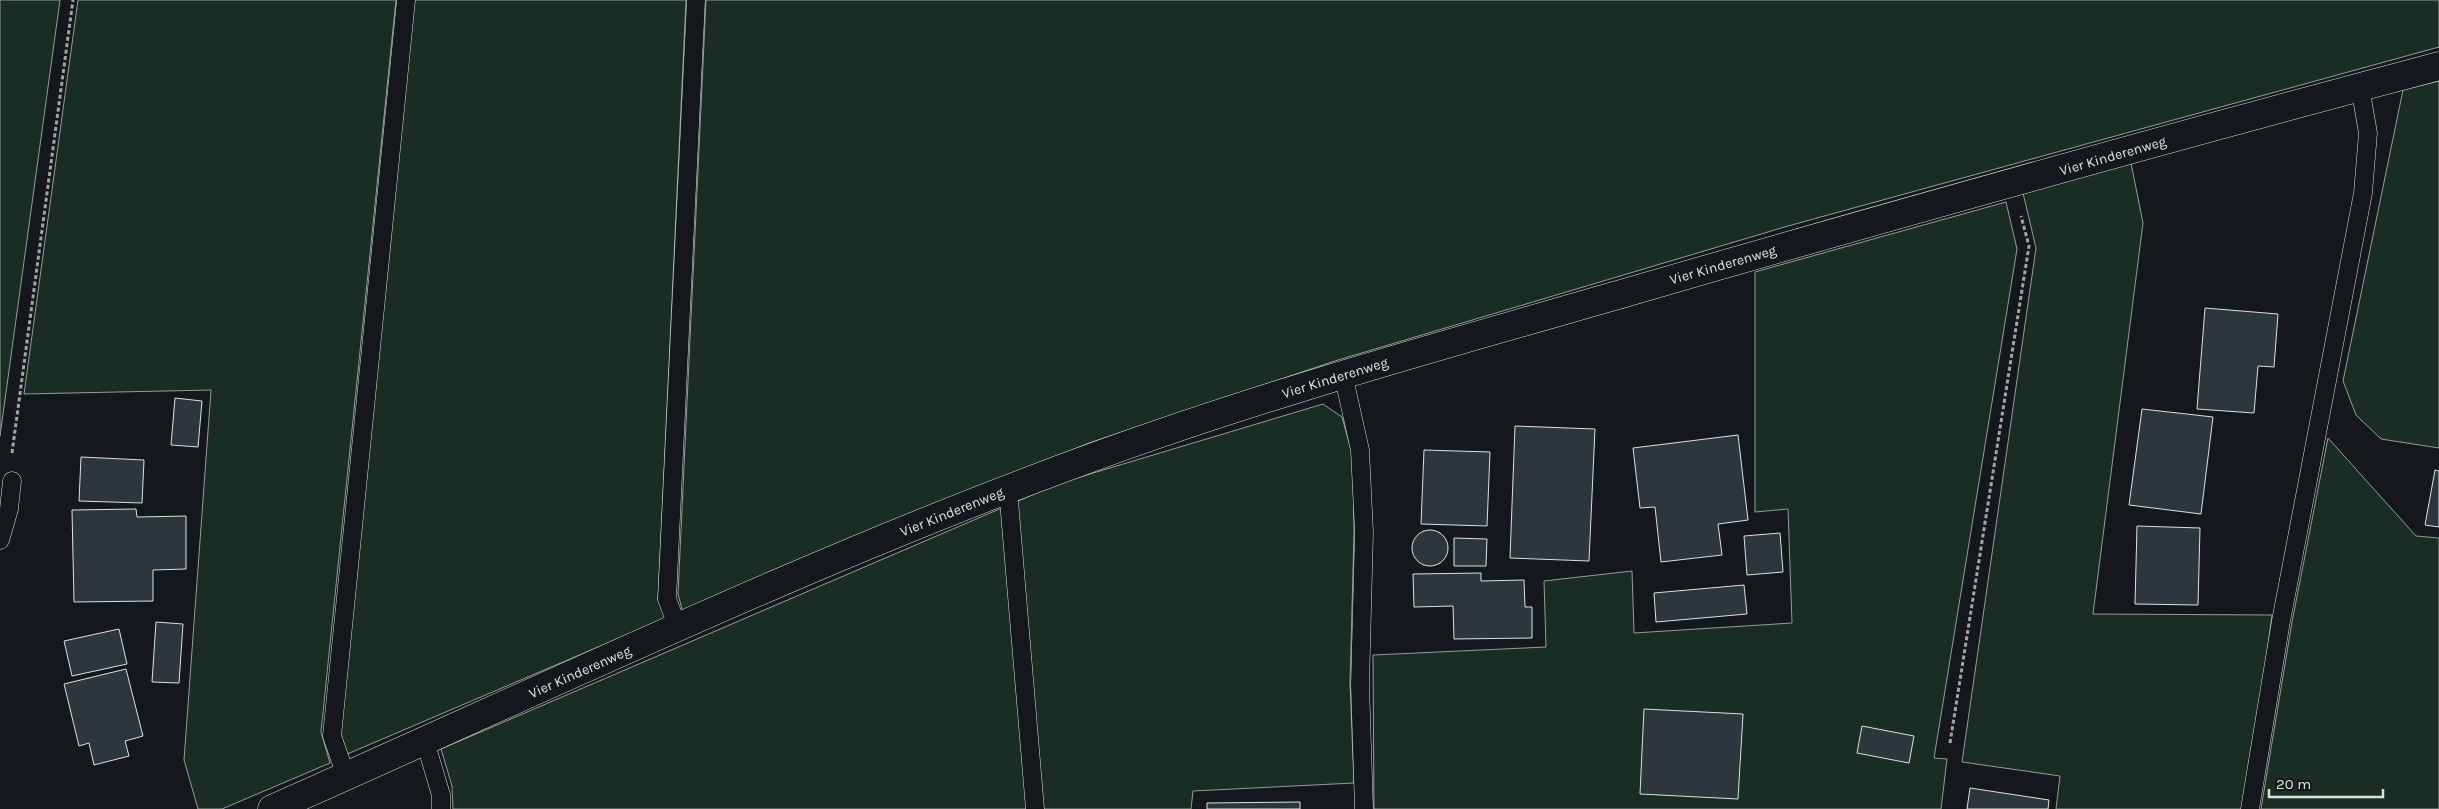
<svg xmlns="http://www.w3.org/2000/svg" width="2439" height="809" font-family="Karla,sans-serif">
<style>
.green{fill:#1a2d24;stroke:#939e99}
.building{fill:#2c363c;stroke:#d8e6dc}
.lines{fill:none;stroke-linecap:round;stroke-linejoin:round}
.service-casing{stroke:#d8e6dc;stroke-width:19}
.minor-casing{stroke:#d8e6dc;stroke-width:29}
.path{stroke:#9da8a2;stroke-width:3;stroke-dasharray:4 2.5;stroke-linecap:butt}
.service{stroke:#14181c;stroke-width:18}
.minor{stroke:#14181c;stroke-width:28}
.labels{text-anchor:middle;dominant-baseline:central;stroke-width:4;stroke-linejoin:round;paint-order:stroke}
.street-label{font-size:14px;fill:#d8e6dc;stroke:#14181c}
</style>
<rect width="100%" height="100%" fill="#14181c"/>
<g class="green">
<polygon points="0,0 60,0 0,436"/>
<polygon points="78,0 396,0 321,732 330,763 222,809 198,809 184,760 211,390 24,394"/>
<polygon points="414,0 686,0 658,599 666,618 345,755 340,735"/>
<polygon points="706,0 2439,0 2439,47 1788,226 1338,360 1089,443 683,613 678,594"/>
<polygon points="2439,81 2439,448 2381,439 2356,415 2343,381 2403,90"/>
<polygon points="2131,163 2143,223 2093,614 2272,615 2246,809 2056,809 2060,776 1962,762 2036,248 2023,193"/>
<polygon points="2006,202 2017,249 1934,758 1947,759 1941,809 1374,809 1373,655 1546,647 1544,581 1632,571 1634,633 1792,623 1788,509 1755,512 1755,272"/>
<polygon points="1323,404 1342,417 1353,457 1354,532 1350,683 1354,783 1193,791 1191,809 453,809 452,786 441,749 1060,483"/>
<polygon points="2328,438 2416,536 2439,538 2439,809 2261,809 2292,622"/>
</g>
<g class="building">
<polygon points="2205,308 2278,314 2274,367 2258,366 2254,413 2197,409"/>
<polygon points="175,398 202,401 198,447 171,445"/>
<polygon points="2142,409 2213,417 2201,514 2129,505"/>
<polygon points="1515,426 1595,429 1589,561 1510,558"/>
<polygon points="1738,435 1748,520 1718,524 1722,555 1661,562 1655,507 1640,508 1633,448"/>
<polygon points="1424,450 1490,452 1487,526 1421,524"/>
<polygon points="81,457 144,460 142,503 79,501"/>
<polygon points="2435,470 2439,471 2439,527 2425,525"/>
<polygon points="136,509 137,517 186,516 186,569 153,570 153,601 74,602 72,510"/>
<polygon points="2137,526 2200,528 2198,605 2135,604"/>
<circle cx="1430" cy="548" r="18"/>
<polygon points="1780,533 1783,572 1747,575 1744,536"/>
<polygon points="1454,538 1487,539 1486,566 1454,566"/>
<polygon points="1481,573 1481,581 1524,580 1525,607 1532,607 1532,638 1454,639 1453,606 1414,607 1413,574"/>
<polygon points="1744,585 1747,614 1656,622 1654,593"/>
<polygon points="156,622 183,624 179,683 152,682"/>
<polygon points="119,629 127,664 72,676 64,641"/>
<polygon points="126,669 143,736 125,741 129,756 94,765 89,743 79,746 64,684"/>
<polygon points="1644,709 1743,714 1738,799 1640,794"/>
<polygon points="1862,726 1914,736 1909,763 1857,753"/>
<polygon points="1970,788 2049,800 2048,809 1967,809"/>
<polygon points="1300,802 1300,809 1207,809 1207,803"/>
</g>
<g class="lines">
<g class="service-casing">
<g id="service">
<polyline points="1343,374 1360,450 1364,532 1360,685 1364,809"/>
<polyline points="1008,489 1035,809"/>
<polyline points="0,540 9,509 12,481"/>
<polyline points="678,628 667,599 696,0"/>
<polyline points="425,741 441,795 441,809"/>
<polyline points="346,776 332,736 406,0"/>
<polyline points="2250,809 2281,621 2363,193 2368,133 2360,87"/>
</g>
</g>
<g class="minor-casing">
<path id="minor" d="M 272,809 C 546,688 817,557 1099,455 C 1272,392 1451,343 1628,292 C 1897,214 2168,138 2439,66"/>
</g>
<g class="path">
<polyline points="12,453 73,0"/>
<polyline points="1950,743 2029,246 2021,216"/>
</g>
<use href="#service" class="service"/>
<use href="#minor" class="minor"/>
</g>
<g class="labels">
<g class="street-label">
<text transform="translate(2113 156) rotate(-16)">Vier Kinderenweg</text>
<text transform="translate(1723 265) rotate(-16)">Vier Kinderenweg</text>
<text transform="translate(1335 378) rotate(-17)">Vier Kinderenweg</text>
<text transform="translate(952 512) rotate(-22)">Vier Kinderenweg</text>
<text transform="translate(580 672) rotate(-24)">Vier Kinderenweg</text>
</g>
</g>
<path d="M2269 789v8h114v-8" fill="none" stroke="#d8e6dc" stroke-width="2.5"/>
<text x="2276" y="789" font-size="15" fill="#d8e6dc" stroke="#14181c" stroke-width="4" paint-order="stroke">20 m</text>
</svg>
